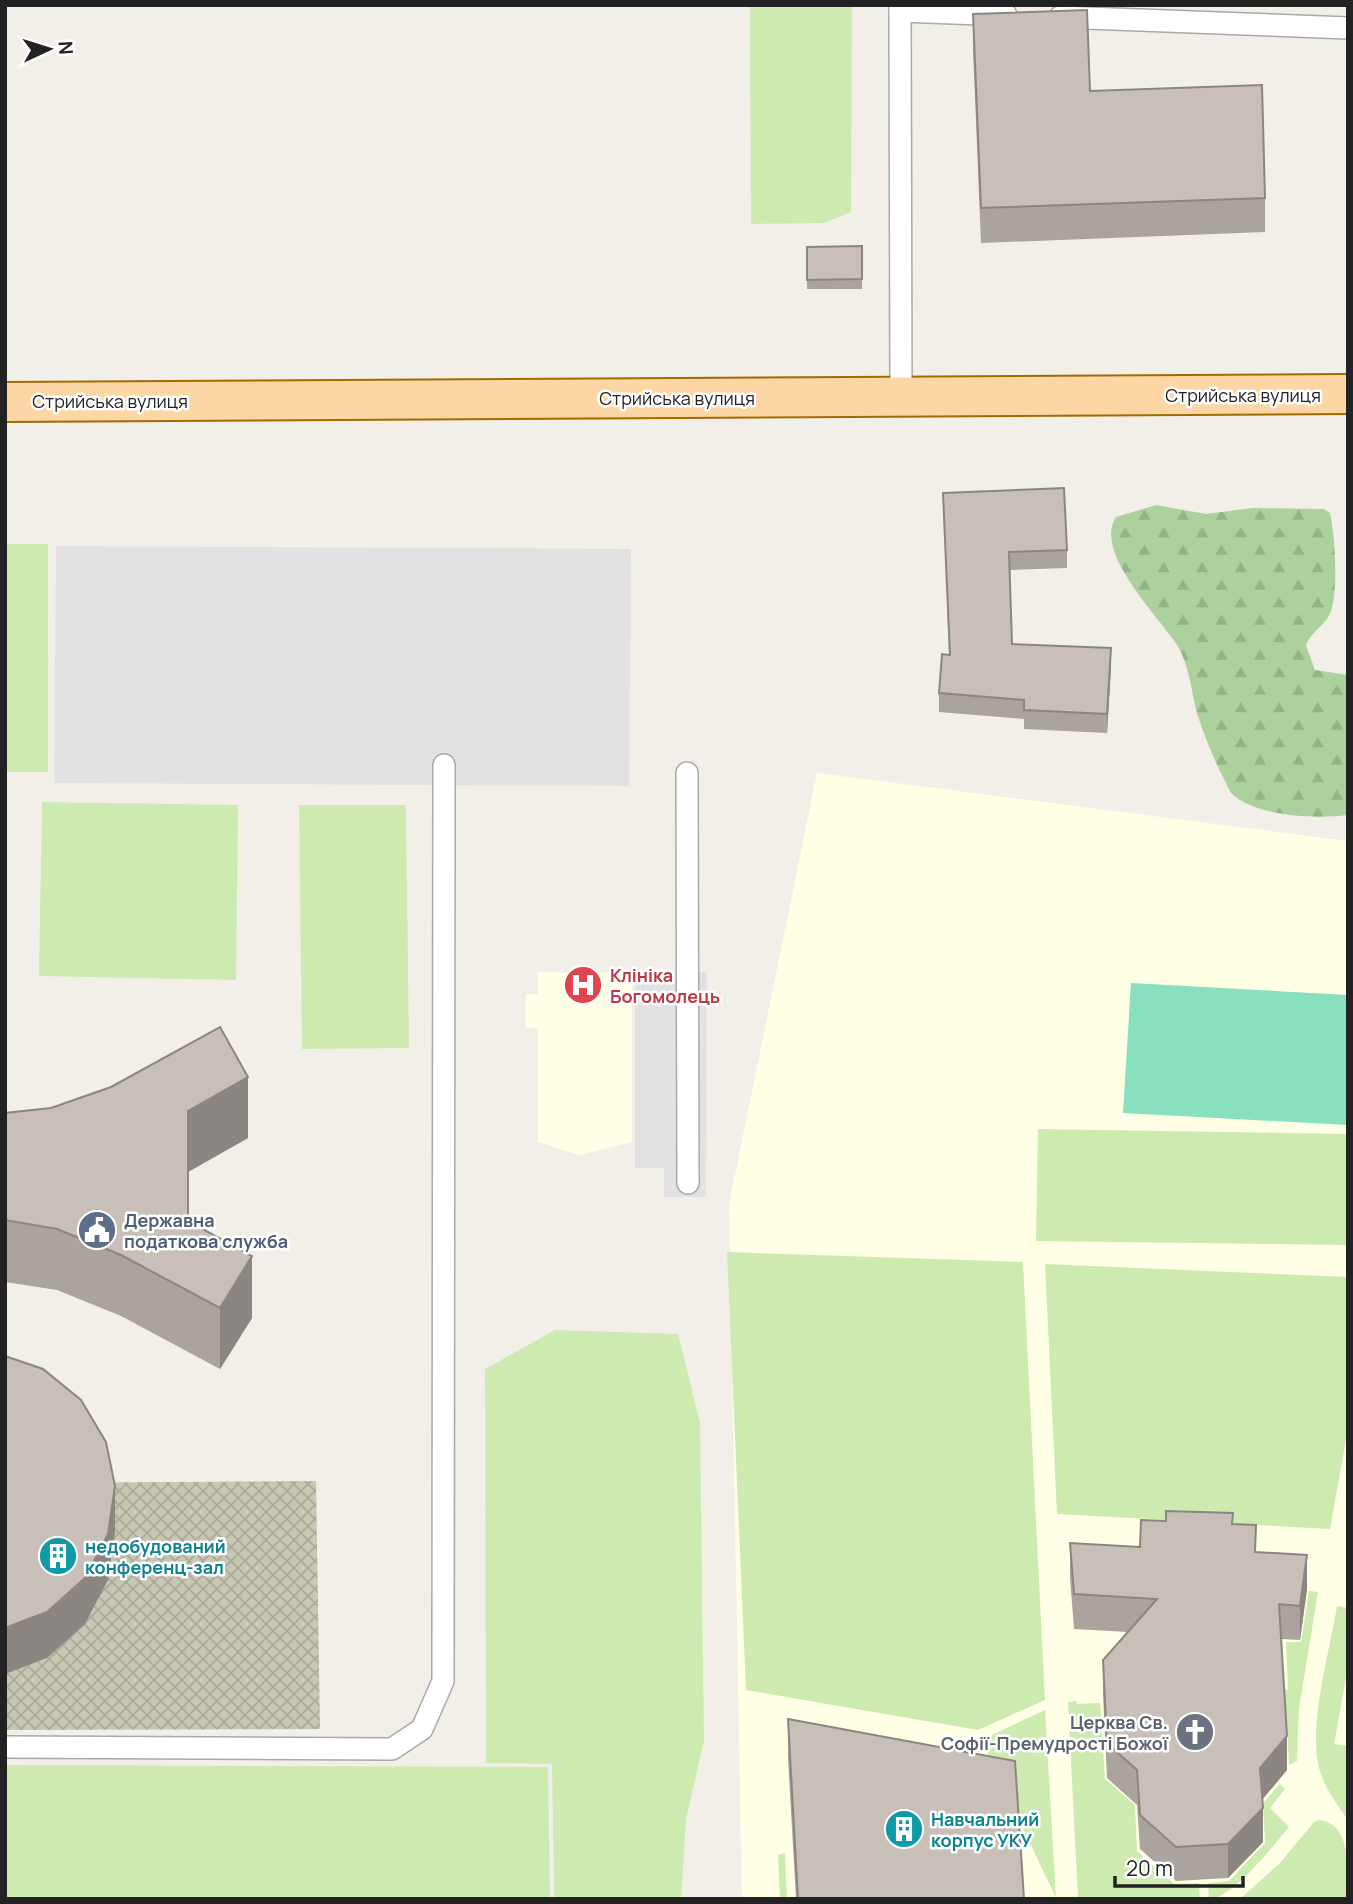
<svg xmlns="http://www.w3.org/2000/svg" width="1353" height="1904" font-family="Manrope,sans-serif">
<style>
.education{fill:#ffffe5}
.construction{fill:url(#construction-cross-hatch)}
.grass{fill:#cdebb0}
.forest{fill:url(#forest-firs)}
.pitch{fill:#88e0be}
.parking{fill:#e2e2e2}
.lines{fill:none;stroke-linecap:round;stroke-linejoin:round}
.service-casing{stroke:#a9a9a9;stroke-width:24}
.primary-casing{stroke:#a06b00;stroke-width:42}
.service{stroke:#fff;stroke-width:21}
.primary{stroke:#fcd6a4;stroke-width:38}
.wall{fill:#aba49e}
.shaded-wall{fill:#8b8681}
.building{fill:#c7bfb8;stroke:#8b8681;stroke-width:2}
.labels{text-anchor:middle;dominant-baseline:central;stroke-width:5;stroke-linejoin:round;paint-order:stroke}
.street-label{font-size:18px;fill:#222;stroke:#fff}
.health-label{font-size:18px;font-weight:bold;fill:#be3a42;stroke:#fff;text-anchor:start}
.service-label{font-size:18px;font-weight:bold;fill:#4e5e75;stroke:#fff;text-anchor:start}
.culture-label{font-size:18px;font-weight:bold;fill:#0d838f;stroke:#fff;text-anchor:start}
.worship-label{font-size:18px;font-weight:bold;fill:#5b616d;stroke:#fff;text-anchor:end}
</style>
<defs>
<pattern id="construction-cross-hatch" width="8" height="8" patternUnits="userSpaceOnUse" patternTransform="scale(1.75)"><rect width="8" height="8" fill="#c7c7b4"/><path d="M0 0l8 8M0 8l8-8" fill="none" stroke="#abab9a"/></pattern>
<pattern id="forest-firs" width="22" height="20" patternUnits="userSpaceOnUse" patternTransform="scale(1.75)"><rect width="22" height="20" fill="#add19e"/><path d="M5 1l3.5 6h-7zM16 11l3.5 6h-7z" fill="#95b388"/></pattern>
</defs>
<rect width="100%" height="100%" fill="#f2efe9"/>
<g class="education">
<polygon points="817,773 1348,841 1348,1899 742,1899 729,1204"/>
<polygon points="538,972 632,973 632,1142 580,1155 538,1142 538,1028 525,1028 526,994 538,994"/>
</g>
<polygon class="construction" points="316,1481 320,1729 5,1730 5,1483"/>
<g class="grass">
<polygon points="750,5 852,5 851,212 824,223 751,224"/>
<rect x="5" y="544" width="43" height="228"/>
<polygon points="42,802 238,805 236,980 39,976"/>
<polygon points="299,805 406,805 409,1048 302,1049"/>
<polygon points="1038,1129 1348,1134 1348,1245 1036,1241"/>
<polygon points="727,1252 1023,1262 1045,1700 978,1730 746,1690"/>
<polygon points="1045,1264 1348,1277 1348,1429 1330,1529 1057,1514"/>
<polygon points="555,1330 678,1334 700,1423 704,1741 686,1819 681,1899 554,1899 552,1764 486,1763 485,1369"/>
<polygon points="1309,1591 1318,1592 1299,1708 1297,1761 1289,1765 1285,1690 1288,1689 1286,1642 1301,1642"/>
<path d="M 1337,1606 L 1348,1608 L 1348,1667 L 1334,1744 L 1348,1746 L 1348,1820 C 1336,1803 1324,1787 1319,1768 C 1308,1723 1330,1651 1337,1606 Z"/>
<polygon points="1076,1701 1077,1704 1100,1703 1105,1779 1135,1805 1137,1851 1174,1884 1199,1883 1200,1899 1078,1899 1068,1702"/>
<polygon points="1045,1710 1056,1898 981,1740"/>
<polygon points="5,1765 548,1767 550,1899 5,1899"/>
<path d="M 1280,1784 L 1285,1789 L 1270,1808 L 1289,1827 C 1274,1845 1232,1899 1209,1899 L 1208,1883 L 1229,1881 L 1265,1843 L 1263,1803 Z"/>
<path d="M 1319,1820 C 1353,1823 1348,1876 1348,1899 L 1240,1899 L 1279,1864 L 1314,1822 Z"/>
<polygon points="785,1853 787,1899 780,1899 778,1855"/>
</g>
<path class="forest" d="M 1156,505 L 1206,514 L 1252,508 L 1324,509 L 1330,513 C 1335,536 1339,593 1330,614 C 1324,626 1311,632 1306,645 L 1315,670 L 1348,675 L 1348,815 C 1315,819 1256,817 1231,793 C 1218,768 1205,740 1197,713 C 1191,690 1189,662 1175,642 C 1157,615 1093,551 1116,517 Z"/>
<polygon class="pitch" points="1131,983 1348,995 1348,1125 1123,1113"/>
<g class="parking">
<polygon points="56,546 631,549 629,786 54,783"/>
<polygon points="635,972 707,972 706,1197 664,1197 664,1168 635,1168"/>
</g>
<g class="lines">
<g class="service-casing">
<g id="service">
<polyline points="900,5 901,397"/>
<polyline points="900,11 1006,15"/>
<polyline points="1060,17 1348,28"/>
<polyline points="687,773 688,1183"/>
<polyline points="5,1747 392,1749 422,1729 443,1681 444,765"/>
</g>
</g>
<g class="primary-casing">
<polyline id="primary" points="5,402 1348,394"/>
</g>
<use href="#service" class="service"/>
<use href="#primary" class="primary"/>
</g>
<g class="wall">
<polygon points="973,14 1090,91 1265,198 1265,232 981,243 973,49"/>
<polygon points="862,246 862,289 807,289 807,247"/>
<polygon points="943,493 1067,550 1067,568 1010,570 1012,644 1111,667 1107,733 1024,729 1024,719 939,712 939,693 949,655"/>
<polygon points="5,1113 248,1138 188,1172 188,1221 252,1318 220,1369 121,1316 57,1290 5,1282"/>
<polygon points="1233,1524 1256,1552 1307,1589 1300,1640 1281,1639 1287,1770 1262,1800 1263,1842 1228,1878 1176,1881 1140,1849 1137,1805 1107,1778 1103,1694 1103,1660 1128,1632 1074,1629 1070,1578 1070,1543 1140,1547"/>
<polygon points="788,1719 1024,1899 796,1899 788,1759"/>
</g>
<g class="shaded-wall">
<polygon points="1111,648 1111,667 1107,733 1107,714"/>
<polygon points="248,1077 248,1138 188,1172 188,1111"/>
<polygon points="252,1256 252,1318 220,1369 220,1308"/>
<polygon points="115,1486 115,1532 108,1580 85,1624 47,1658 5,1674 5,1628"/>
<polygon points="1307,1555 1307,1589 1300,1640 1300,1606"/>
<polygon points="1287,1736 1287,1770 1260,1802 1260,1768"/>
<polygon points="1263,1808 1263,1842 1228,1878 1228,1844"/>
</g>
<g class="building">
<polygon points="1087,10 1090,91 1262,85 1265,198 981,208 973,14"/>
<polygon points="862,246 862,279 807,280 807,247"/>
<polygon points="1064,488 1067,550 1009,552 1012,644 1111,648 1107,714 1024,710 1024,700 939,693 942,654 950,655 943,493"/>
<polygon points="220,1027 248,1077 188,1111 188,1221 252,1256 220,1308 121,1255 57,1229 5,1220 5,1113 51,1108 111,1087"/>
<polygon points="5,1356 43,1369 81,1400 106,1442 115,1486 108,1534 85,1578 47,1612 5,1628"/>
<polygon points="1166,1511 1233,1513 1232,1524 1256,1525 1255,1552 1307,1555 1300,1606 1279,1604 1287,1736 1260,1768 1263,1808 1228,1844 1176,1847 1140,1815 1137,1770 1107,1743 1103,1660 1157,1599 1074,1594 1070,1543 1140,1547 1141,1520 1166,1521"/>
<polygon points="788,1719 1015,1761 1024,1899 798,1899"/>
</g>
<defs>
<g id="hospital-disc" transform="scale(2.0125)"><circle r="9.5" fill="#e0444e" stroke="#fff"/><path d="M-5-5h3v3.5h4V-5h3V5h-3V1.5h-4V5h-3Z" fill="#fff"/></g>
<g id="civic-disc" transform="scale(2.0125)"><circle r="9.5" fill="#5c6f8a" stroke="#fff"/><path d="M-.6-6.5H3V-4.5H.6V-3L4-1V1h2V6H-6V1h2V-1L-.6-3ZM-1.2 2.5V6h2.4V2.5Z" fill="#fff"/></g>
<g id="building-disc" transform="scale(2.0125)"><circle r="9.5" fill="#0f9aa8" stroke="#fff"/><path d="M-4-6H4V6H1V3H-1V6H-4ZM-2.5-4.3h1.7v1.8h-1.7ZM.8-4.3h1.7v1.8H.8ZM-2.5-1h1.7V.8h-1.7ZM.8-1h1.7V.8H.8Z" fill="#fff"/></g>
<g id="church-disc" transform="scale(2.0125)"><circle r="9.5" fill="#6b7280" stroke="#fff"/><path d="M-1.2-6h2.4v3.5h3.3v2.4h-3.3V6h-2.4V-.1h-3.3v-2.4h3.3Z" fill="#fff"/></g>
</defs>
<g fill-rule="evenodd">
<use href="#hospital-disc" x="583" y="985"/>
<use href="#civic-disc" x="97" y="1230"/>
<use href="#building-disc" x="58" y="1556"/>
<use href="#church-disc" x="1195" y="1732"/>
<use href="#building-disc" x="904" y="1829"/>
</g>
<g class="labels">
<g class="street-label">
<text x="1243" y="395">Стрийська вулиця</text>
<text x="677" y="398">Стрийська вулиця</text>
<text x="110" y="401">Стрийська вулиця</text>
</g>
<g class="health-label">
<text x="610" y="975">Клініка<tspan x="610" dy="21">Богомолець</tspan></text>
</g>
<g class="service-label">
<text x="124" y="1220">Державна<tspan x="124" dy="21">податкова служба</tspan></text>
</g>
<g class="culture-label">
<text x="85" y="1546">недобудований<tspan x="85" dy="21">конференц-зал</tspan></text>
<text x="931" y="1819">Навчальний<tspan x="931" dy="21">корпус УКУ</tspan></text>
</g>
<g class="worship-label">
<text x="1168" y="1722">Церква Св.<tspan x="1168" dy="21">Софії-Премудрості Божої</tspan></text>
</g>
</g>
<rect width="1353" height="1904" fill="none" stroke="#222222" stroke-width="14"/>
<g transform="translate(49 49) rotate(86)" stroke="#ffffff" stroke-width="5" paint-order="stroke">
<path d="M0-5L12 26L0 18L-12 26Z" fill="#222222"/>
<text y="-10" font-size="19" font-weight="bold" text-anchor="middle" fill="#222222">N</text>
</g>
<path d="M1115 1876v10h128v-10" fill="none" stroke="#222222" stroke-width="3.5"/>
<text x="1126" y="1876" font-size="21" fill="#222222" stroke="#ffffff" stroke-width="5" paint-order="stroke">20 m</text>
</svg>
